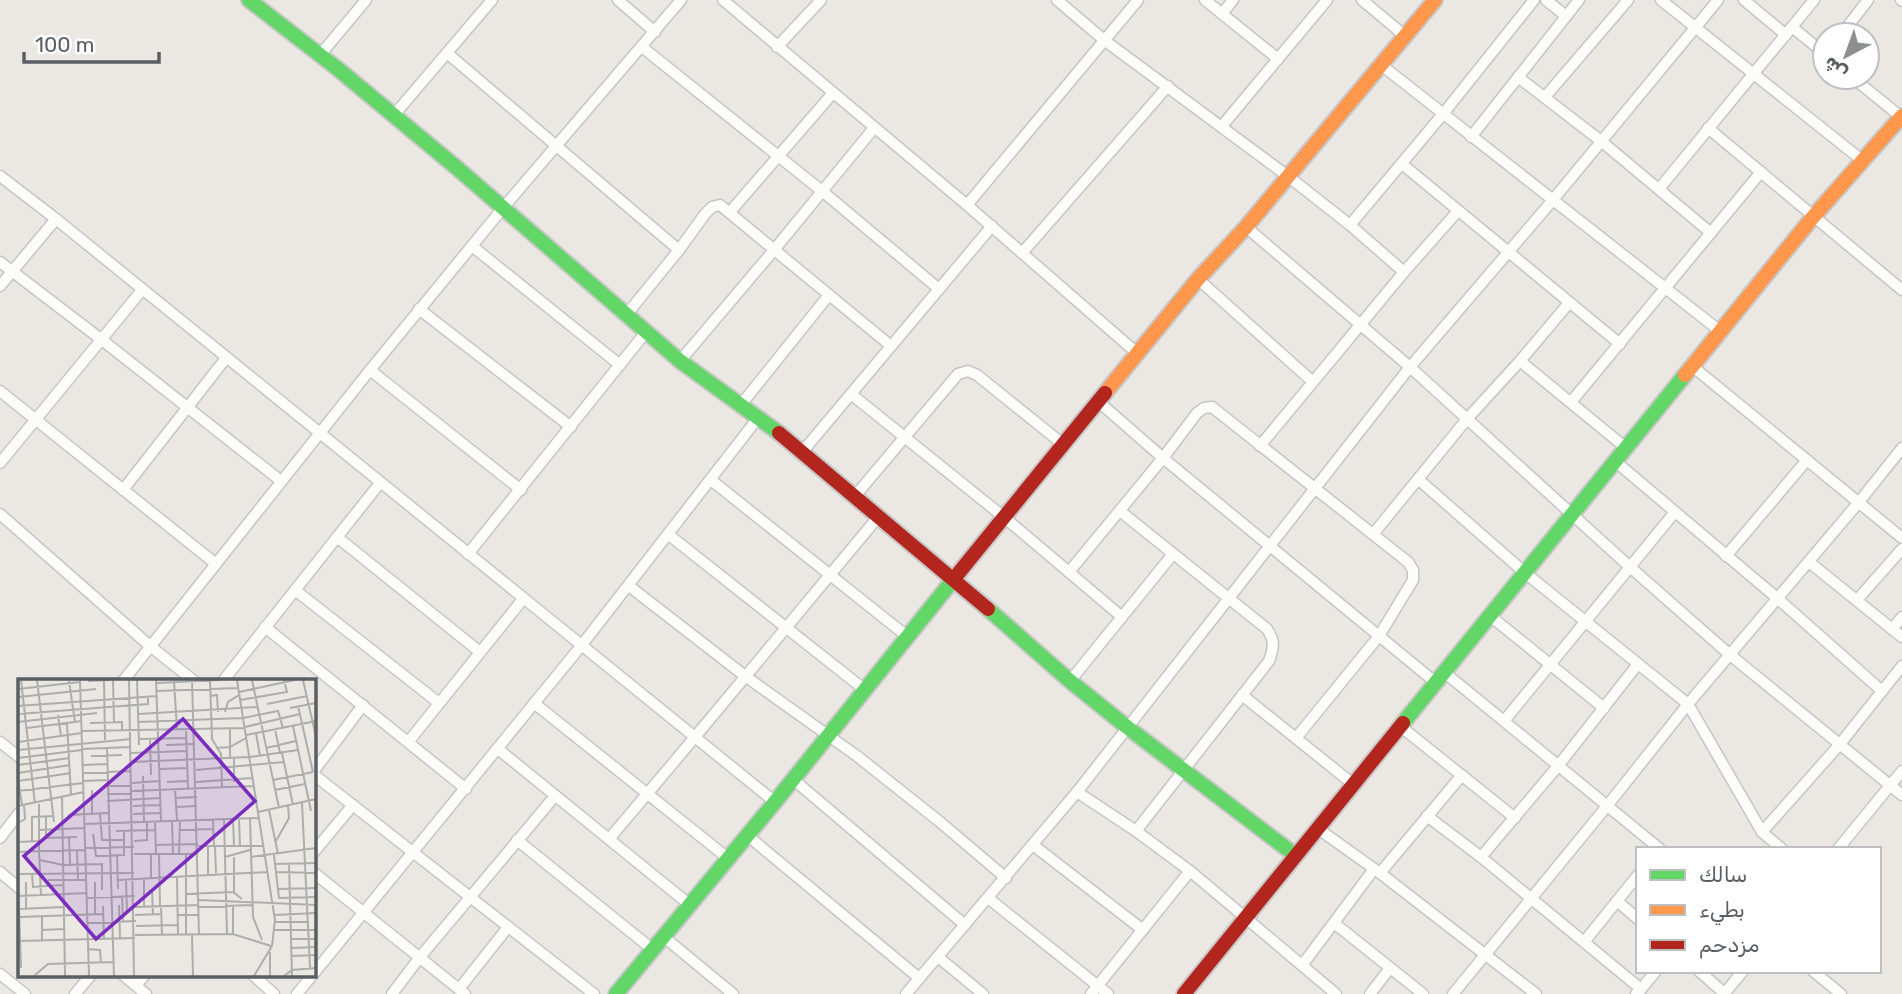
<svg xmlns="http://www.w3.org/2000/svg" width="1902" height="994" font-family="Rubik,Vazirmatn,sans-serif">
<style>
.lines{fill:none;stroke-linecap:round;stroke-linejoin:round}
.street-casing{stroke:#c6c5c5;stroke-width:13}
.fast-casing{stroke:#c7c7c7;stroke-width:18}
.slow-casing{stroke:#c7c7c7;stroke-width:18}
.jam-casing{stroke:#c7c7c7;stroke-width:18}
.street{stroke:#fcfcfb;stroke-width:10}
.fast{stroke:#63d668;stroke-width:14}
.slow{stroke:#ff974d;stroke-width:14}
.jam{stroke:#b3261e;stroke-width:14}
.inset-road{fill:none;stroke:#adadac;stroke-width:2}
.view{fill:#7b2cbf;fill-opacity:0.15;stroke:#7b2cbf;stroke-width:3.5}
.inset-edge{fill:none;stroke:#5a5f63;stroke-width:3.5}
</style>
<rect width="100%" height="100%" fill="#ebe8e4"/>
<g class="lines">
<g class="street-casing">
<g id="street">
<polyline points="618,0 655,32"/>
<polyline points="723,0 967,205 1138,354"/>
<polyline points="1057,0 1104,40 1289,177 1350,225 1404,272"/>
<polyline points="1205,0 1278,59"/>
<polyline points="1362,0 1405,36"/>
<polyline points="1546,0 1566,16"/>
<polyline points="1661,0 1863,161"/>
<polyline points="1744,0 1786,35"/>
<polyline points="1901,0 1902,1"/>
<polyline points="1222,14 1233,0"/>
<polyline points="1792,27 1825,54"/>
<polyline points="1841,35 1868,0"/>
<polyline points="642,47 822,191 939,289"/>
<polyline points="777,47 821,0"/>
<polyline points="447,53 679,250"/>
<polyline points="320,55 366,0"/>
<polyline points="1380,64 1720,331"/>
<polyline points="1518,77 1601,141 1711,233"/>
<polyline points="1852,77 1901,117"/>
<polyline points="1545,97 1628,0"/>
<polyline points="394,115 492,0"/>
<polyline points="1222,126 1327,0"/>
<polyline points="1708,128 1902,290"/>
<polyline points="1471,137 1579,0"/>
<polyline points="1402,164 1620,344"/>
<polyline points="0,176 56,219 775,802"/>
<polyline points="1659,189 1814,0"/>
<polyline points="967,205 1138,0"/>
<polyline points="730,212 833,93"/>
<polyline points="1350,225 1443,114 1534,0"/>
<polyline points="1246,227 1410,367 1630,567 1729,654 1902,795"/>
<polyline points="472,246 620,365"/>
<polyline points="1022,253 1168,86"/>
<polyline points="0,262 102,340 281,481"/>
<polyline points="1198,279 1313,382"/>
<polyline points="0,286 56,219"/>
<polyline points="419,309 571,427"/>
<polyline points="627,314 679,250 705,214 712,207 720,205 891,346"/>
<polyline points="680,361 774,250 874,128"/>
<polyline points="1520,361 1626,448"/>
<polyline points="1692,366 1902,538"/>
<polyline points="370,370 521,490"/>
<polyline points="0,391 216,564"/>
<polyline points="851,394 1005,518 1122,617"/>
<polyline points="1099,402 1163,458 1435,682"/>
<polyline points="1571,402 1761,172"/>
<polyline points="740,406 829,295"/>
<polyline points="1260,446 1404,272 1458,211"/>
<polyline points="803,451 992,226"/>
<polyline points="1615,461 1777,598 1882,691"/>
<polyline points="0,463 142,290"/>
<polyline points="1418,479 1524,572 1688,704 1762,832 1782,849"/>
<polyline points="711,480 908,637"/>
<polyline points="123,490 226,358"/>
<polyline points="855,496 958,374 968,371 977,375 1064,445"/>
<path d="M 1120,511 L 1267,629 C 1275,641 1274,647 1269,661 L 1136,831"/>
<polyline points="0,514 150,646 194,681"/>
<polyline points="1374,533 1467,419 1520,361 1569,303"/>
<polyline points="669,535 865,690"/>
<polyline points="337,537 480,652"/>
<polyline points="468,554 646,332"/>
<polyline points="1726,556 1807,460"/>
<polyline points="1809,562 1902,637"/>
<polyline points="1069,572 1163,458 1197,413 1204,408 1212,407 1408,562 1413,570 1413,580 1379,636 1296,738"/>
<polyline points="629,586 745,676 857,756 940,822 1006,878"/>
<polyline points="295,590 439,703"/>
<polyline points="1857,600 1902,549"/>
<polyline points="1489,615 1604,708"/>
<polyline points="265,627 466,789"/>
<polyline points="1892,629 1902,617"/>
<polyline points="1444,672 1660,849"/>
<polyline points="123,681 370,370 503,208 681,0"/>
<polyline points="223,681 380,483"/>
<polyline points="1070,681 1173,554"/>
<polyline points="1242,695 1353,784"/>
<polyline points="534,703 729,859"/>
<polyline points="1504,721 1675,512"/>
<polyline points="1400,726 1515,818"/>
<polyline points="409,741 523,599"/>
<polyline points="0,742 19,757"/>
<polyline points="498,749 690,905"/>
<polyline points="313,772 363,705"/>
<polyline points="313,774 594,994"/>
<polyline points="794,780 965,925"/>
<polyline points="1077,792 1136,831 1190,871 1336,994"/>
<polyline points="1427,816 1481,857 1641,989 1636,994"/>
<polyline points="1317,828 1380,873 1536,994"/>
<polyline points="1762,832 1840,744 1902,666"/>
<polyline points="748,836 919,978"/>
<polyline points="0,838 19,813"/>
<path d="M 609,839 C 700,732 789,624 879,516"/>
<polyline points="517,840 652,949"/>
<polyline points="1033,845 1143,930"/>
<polyline points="1838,849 1902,771"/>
<polyline points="313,853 353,805"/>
<polyline points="1481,857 1558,766 1638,664"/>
<polyline points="0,872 19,888"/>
<polyline points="313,872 465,994"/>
<polyline points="1380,873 1462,775"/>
<polyline points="988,898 1108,994"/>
<polyline points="1617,901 1638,919"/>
<polyline points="1334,923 1423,994"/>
<polyline points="664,937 733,994"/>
<polyline points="1584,942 1638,875"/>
<polyline points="938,957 983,994"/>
<polyline points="1303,964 1374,869"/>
<polyline points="1699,971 1724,993"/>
<polyline points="1813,971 1841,994"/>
<polyline points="0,974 25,994"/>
<polyline points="123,975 146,994"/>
<polyline points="253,975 274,994"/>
<polyline points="136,985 145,975"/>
<polyline points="459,989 508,927"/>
<polyline points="1641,989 1656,971"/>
<polyline points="75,994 91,975"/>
<polyline points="297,994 581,646 758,418"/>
<polyline points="392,994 420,957 555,796"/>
<polyline points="906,994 1077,792 1410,367 1552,201 1718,0"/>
<polyline points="1091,994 1190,871"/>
<polyline points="1370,994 1390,968"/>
<polyline points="1453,994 1607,806 1688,704 1859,502 1902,448"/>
<polyline points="1724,994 1743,971"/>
</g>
</g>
<g class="fast-casing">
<g id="fast">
<polyline points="249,0 338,69 457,168 680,361 779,433"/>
<polyline points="988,609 1070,681 1127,727 1295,855"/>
<polyline points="1403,723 1685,375"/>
<polyline points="616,994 775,802 957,575"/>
</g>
</g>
<g class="slow-casing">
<g id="slow">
<polyline points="1685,375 1813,217 1902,116"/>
<polyline points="1105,393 1198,279 1246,227 1435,0"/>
</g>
</g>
<g class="jam-casing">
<g id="jam">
<polyline points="779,433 988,609"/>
<polyline points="957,575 1105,393"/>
<polyline points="1184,994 1403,723"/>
</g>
</g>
<use href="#street" class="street"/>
<use href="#fast" class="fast"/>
<use href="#slow" class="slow"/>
<use href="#jam" class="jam"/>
</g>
<g transform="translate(18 679)">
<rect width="298" height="298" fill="#ebe8e4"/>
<path class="inset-road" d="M 3,1 L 17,125M 19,1 L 36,143M 62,1 L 71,297M 86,1 L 87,61M 95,1 L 96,43M 111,1 L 116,297M 119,1 L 121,66M 138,1 L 143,142M 174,1 L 181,255M 192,1 L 194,60 L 203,75 L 204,108M 219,1 L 257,241 L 254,267 L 236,297M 234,1 L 261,129M 285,1 L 298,58M 51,2 L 57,43M 70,2 L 92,1M 156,2 L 159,50M 138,4 L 202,1M 0,10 L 62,3M 139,12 L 220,9M 221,13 L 277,1M 192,17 L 199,16 L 200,33M 0,18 L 78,10M 222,21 L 269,13 L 266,1M 249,25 L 289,17M 0,27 L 139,17M 280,27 L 295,93M 272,29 L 298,24M 207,33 L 210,23 L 221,16M 0,35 L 130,25 L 130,17M 120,35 L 239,28M 40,36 L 43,57M 0,43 L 79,34M 120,43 L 225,39 L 260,32 L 265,49M 49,44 L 53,116M 72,44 L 104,43 L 104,51M 275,47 L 293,132M 227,48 L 282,35M 9,49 L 64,42M 212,49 L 212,79M 168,50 L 170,110M 257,50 L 262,74M 64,52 L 227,49M 238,54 L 242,77M 228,56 L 298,42M 121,60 L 168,59M 132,60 L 133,96M 0,63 L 64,54M 148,66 L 177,65M 89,69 L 96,297M 198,69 L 212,68 L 228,59M 248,69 L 278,62M 64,70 L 112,68M 0,71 L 113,60M 113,74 L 168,72M 264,74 L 275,126M 73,77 L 104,76M 0,79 L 64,71M 216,79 L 216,103M 113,83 L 232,78 L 280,71M 0,86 L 52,79M 65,86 L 89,85M 141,90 L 169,89M 178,91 L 266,83M 0,94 L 52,86M 65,94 L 113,92M 125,97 L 126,143M 0,100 L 4,126M 255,101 L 295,93M 0,102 L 53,94M 65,102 L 89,101M 149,103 L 170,102M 178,103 L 234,99M 114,104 L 141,102M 89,107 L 114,107M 157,110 L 159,141M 74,111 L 74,136M 257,111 L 287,105M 0,112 L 65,104M 114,112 L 235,107M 89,115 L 114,115M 44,117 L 47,297M 158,119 L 179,118M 89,122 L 142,119M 284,124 L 292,289M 21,125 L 21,172 L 68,171M 0,127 L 66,113M 115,127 L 142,126M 158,128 L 179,127M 251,131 L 260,175M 240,133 L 298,120M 82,135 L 84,161 L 106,161M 115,135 L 143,134M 50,136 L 90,134M 28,137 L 28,159 L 59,158M 232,139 L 235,238 L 244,261M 215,140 L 216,167M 221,140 L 222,167M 154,141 L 155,175M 195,141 L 196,167M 206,141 L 209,255M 137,143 L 138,175M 0,144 L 7,140 L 6,126M 67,145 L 241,139M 21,151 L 67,149M 162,151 L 196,150M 98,152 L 137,151M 75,155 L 78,177 L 106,176 L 106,152M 51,158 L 52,185M 116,162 L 129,161 L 129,143M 258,162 L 271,139 L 270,127M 0,163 L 21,162M 14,163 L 14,138 L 36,137M 137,166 L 180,165M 180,167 L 245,167M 197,167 L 198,194M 68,169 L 116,168M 59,171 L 60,201M 0,173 L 21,172 L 23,216M 116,175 L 180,175M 141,175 L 142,227M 161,175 L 162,142M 99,176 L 100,210M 256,176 L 261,219 L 298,218M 207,178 L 232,171M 233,178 L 298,169M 22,181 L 45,186 L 84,185M 84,184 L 84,211M 257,185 L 298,184M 271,185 L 274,297M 258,193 L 298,194M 14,194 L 15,208 L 45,206M 0,195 L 116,194M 190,195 L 190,167M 159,199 L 160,255M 126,200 L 126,227M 133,200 L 133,175M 30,201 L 69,201M 100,201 L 249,193M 108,201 L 109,234M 0,202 L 3,289M 8,203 L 8,230M 77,203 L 77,235M 134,210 L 135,235M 260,210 L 298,209M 216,213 L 216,178M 168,215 L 215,213 L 224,220M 0,217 L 69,214M 104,217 L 105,242M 69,219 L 117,217M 181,221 L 298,226M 101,226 L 102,259M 85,227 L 86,260M 143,227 L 144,256M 215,227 L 215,255M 117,228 L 181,226M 181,228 L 234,226M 1,230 L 46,228M 117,236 L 144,235M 159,236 L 181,236M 257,236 L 298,234M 24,237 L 24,261M 2,238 L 85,235M 257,243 L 291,243M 70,244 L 118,242M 118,247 L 160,246M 24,251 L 47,250M 257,251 L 298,251M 168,255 L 168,175M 174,255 L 175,297M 117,256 L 215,255 L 253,267M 273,260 L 298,260M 0,262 L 117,259M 273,269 L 298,268M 70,270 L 82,271 L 83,284M 252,273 L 252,297M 273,277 L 298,276M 17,296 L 30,285 L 95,283M 266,297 L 274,291 L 298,289"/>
<path class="view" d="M 165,40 L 237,122 L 78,260 L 6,177 Z"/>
<rect width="298" height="298" class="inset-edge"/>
</g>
<rect x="1636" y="847" width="245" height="126" fill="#ffffff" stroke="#bdbfc1" stroke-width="2"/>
<rect x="1650" y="870" width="35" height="10" fill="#63d668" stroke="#bdbfc1" stroke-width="2"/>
<text x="1699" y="882" font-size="21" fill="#5a5f63">سالك</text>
<rect x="1650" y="905" width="35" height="10" fill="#ff974d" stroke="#bdbfc1" stroke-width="2"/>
<text x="1699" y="917" font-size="21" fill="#5a5f63">بطيء</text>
<rect x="1650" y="940" width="35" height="10" fill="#b3261e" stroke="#bdbfc1" stroke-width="2"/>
<text x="1699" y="952" font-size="21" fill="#5a5f63">مزدحم</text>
<g transform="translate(1846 56) rotate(221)"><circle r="33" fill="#ffffff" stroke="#bdbfc1" stroke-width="2"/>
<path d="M0-5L12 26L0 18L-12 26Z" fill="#8d8f90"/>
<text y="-10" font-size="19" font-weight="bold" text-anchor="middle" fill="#5a5f63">ش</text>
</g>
<path d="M24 52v10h135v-10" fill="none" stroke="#5a5f63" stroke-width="3.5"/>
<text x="35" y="52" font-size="21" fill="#5a5f63" stroke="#ffffff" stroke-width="5" paint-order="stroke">100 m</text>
</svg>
